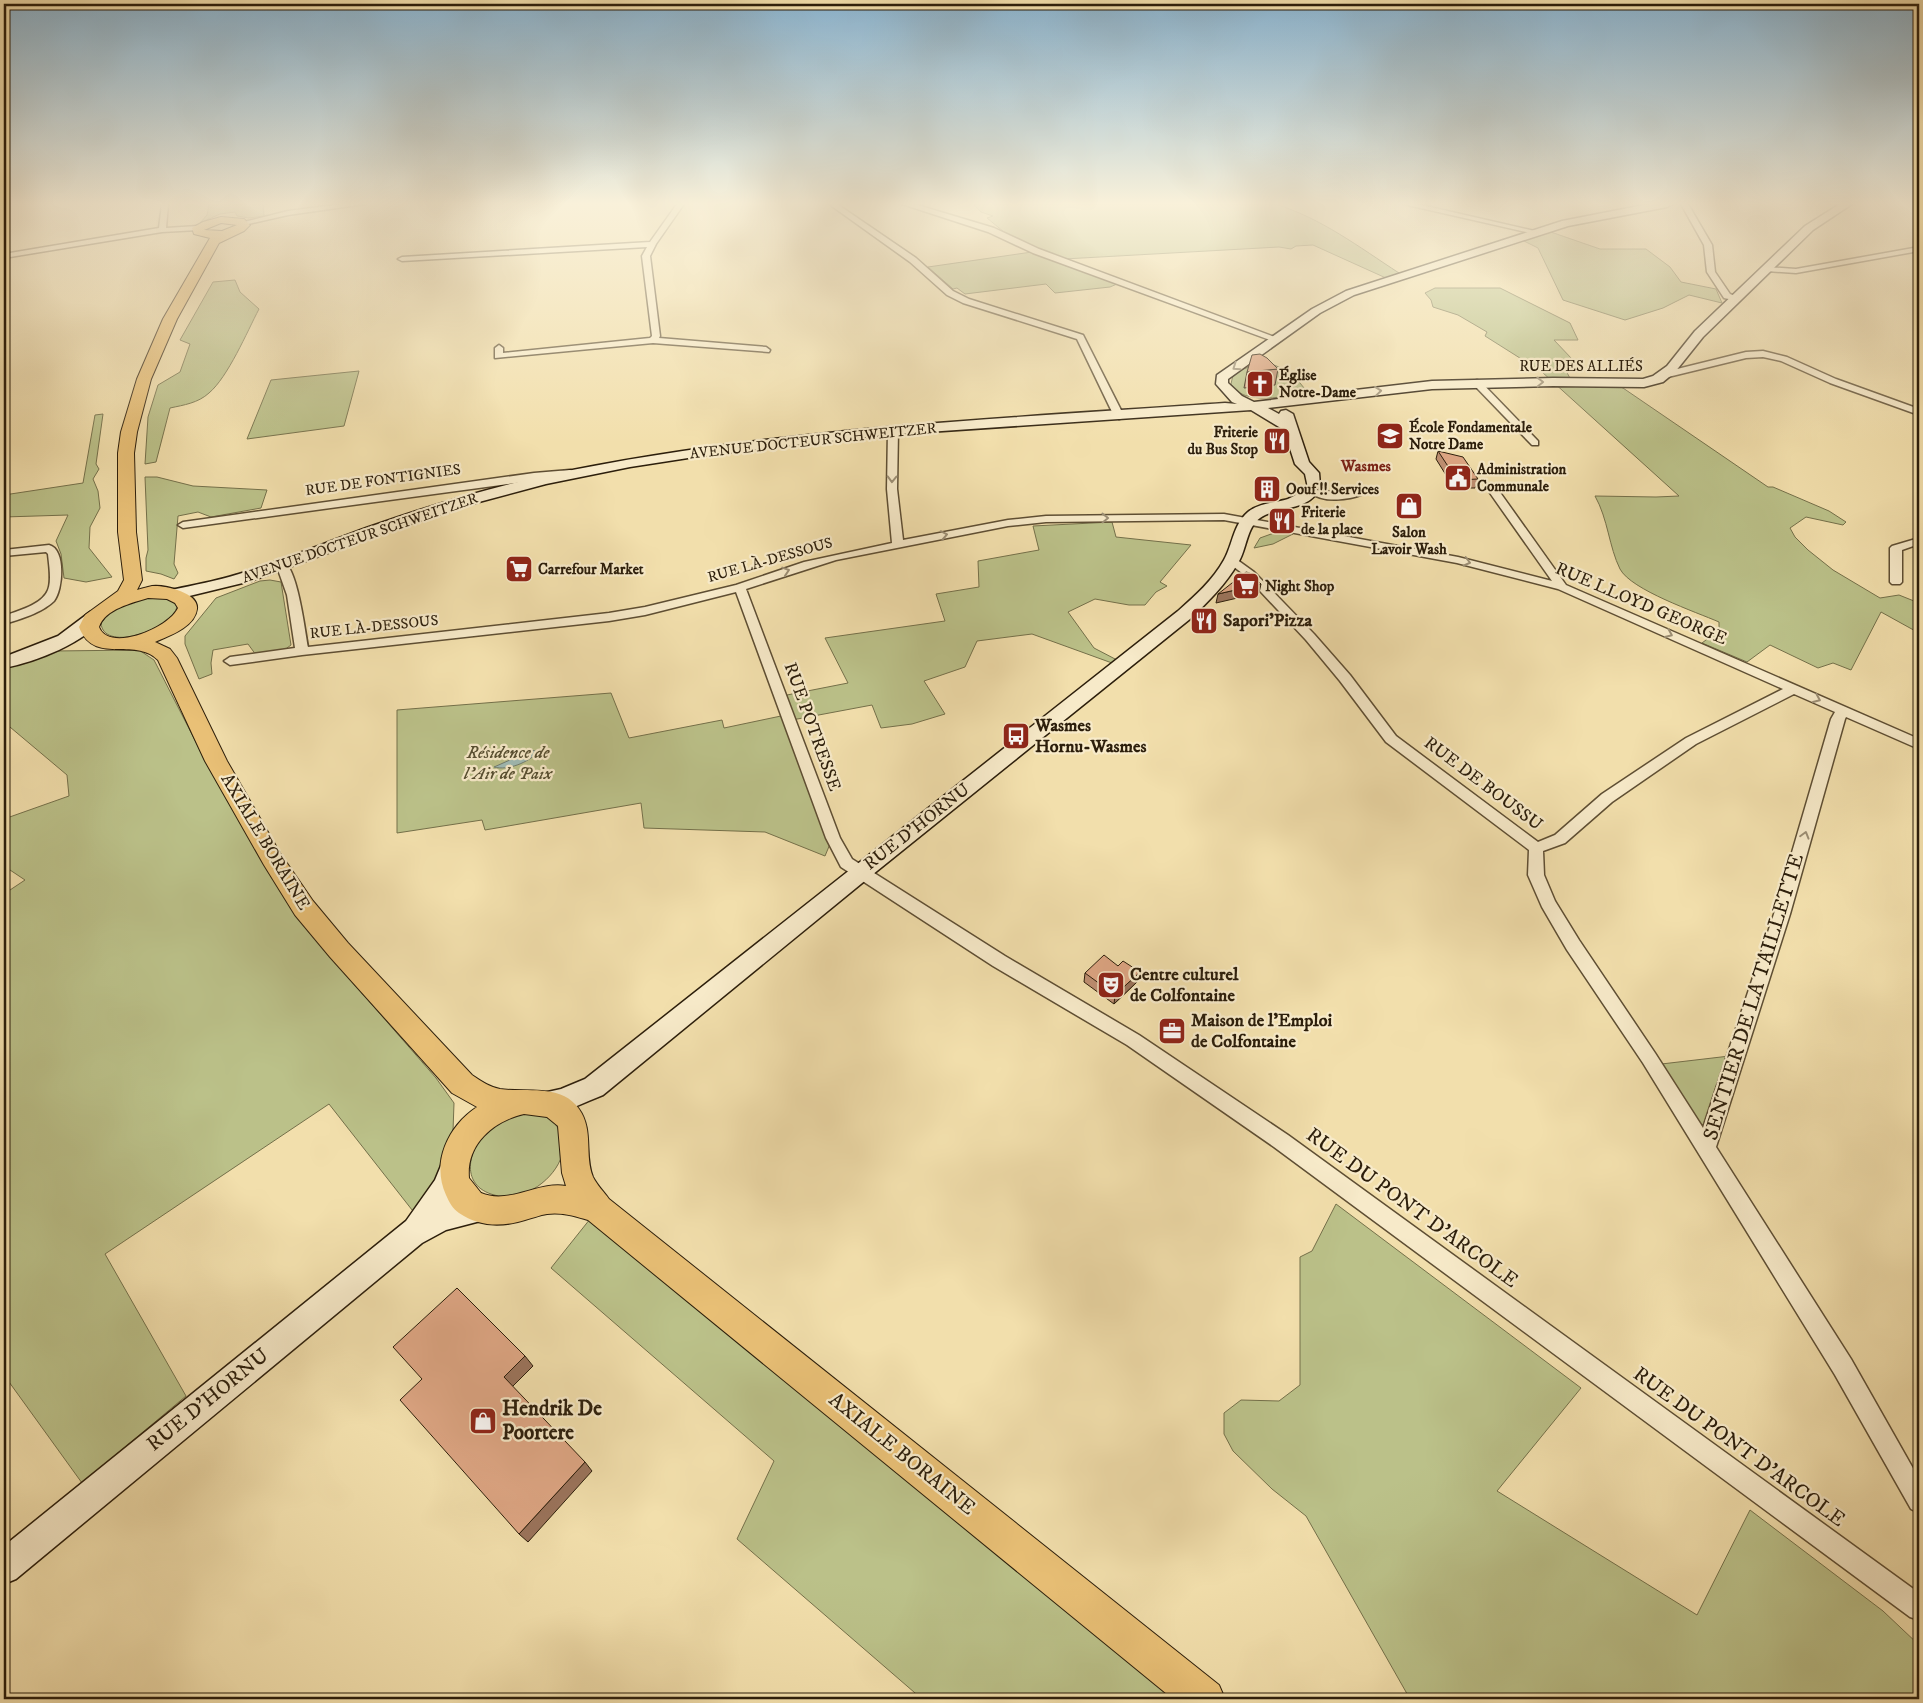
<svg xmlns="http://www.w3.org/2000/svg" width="1923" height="1703" font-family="'IM FELL DW Pica',serif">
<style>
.green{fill:#bbc189;stroke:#74704a}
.water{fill:#9fbab4;stroke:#717c70}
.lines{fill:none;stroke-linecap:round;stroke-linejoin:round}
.street-casing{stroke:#5e4e33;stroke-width:3}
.secondary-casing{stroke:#2c1e0b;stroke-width:3}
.primary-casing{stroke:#2c1e0b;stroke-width:2}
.street{fill:#f7eac9;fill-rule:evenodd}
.secondary{fill:#f7eac9;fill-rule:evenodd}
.primary{fill:#e9c076;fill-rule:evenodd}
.wall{fill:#bf8f72;stroke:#2c1e0b}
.shaded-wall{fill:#9b745c;stroke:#2c1e0b}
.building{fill:#dea684;stroke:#2c1e0b}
.oneway{stroke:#9c8e74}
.labels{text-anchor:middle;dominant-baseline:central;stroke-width:4.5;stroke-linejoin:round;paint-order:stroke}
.far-street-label{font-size:15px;fill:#2c1e0b;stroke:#f7eac9}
.far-poi-label{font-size:15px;font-weight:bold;fill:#2c1e0b;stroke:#f7eac9;text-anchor:start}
.far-quarter-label{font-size:16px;font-weight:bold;fill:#7a1f14;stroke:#f7eac9}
.street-label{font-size:18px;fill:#2c1e0b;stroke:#f7eac9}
.poi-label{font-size:18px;font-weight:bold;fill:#2c1e0b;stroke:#f7eac9;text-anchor:start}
.park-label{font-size:18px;font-style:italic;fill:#574f31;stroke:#f7eac9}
.near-street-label{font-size:21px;fill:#2c1e0b;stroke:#f7eac9}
.near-poi-label{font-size:21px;font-weight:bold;fill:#2c1e0b;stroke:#f7eac9;text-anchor:start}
</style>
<rect width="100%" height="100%" fill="#f2dfac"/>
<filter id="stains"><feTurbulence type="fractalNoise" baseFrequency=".004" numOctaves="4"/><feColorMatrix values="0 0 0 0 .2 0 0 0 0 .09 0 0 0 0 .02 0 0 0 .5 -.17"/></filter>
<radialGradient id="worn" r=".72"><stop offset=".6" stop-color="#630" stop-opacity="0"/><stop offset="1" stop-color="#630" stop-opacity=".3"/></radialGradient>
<g class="green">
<polygon points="209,204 263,204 264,216 249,218 237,216 235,212 220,214 200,223 207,215"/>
<path d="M 973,204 L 1275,204 C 1321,218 1359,247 1399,273 L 1386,278 L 1313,245 L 1296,246 L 1291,249 L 1279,247 L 1064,259 L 1030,246 L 1004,232 L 987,218 L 993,216 L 981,212 Z"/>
<polygon points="1545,230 1600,249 1646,249 1670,267 1681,282 1716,289 1722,303 1689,295 1663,308 1625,320 1563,300 1538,248 1522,240"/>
<polygon points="1032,252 1117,284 1110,287 1055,293 1046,284 965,294 957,288 953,289 928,267"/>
<path d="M 235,280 L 240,292 L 259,309 C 247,332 228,377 209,393 C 198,403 184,405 170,408 L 156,462 L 145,464 L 148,417 L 158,385 L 180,372 L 190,344 L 180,340 L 213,282 Z"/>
<path d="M 1435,288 L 1500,288 L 1570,323 L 1578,340 L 1554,340 L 1572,359 L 1563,365 L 1572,382 L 1613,384 L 1623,388 L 1768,487 L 1773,487 L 1829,511 L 1846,522 L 1843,525 L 1806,517 L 1790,528 L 1795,537 L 1808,550 L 1833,570 L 1880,598 L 1899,595 L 1919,603 L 1919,633 L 1881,612 L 1851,670 L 1833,663 L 1818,668 L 1770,645 L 1747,662 L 1702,643 L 1719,630 L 1719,622 C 1696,612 1631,590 1620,569 C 1609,547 1608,519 1595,496 L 1656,497 L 1679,496 L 1542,372 L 1485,336 L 1487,332 L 1458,315 L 1433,307 L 1431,300 L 1425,293 Z"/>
<path d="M 1274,365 L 1291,372 L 1309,394 C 1288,395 1243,407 1231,384 L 1233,375 C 1245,365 1258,366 1274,365 Z"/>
<polygon points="359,371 344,426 247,439 271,380"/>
<polygon points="103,414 96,464 99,469 93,479 98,491 100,508 90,527 89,548 112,577 86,582 64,578 61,554 56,541 68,515 4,517 4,495 83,483 95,415"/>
<polygon points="145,477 157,477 193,486 267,490 261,508 211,517 198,512 178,516 174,564 178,573 174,579 161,574 146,571 146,558 148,550"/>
<polygon points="1112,522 1116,537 1191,545 1160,582 1167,586 1156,592 1145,605 1129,605 1095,599 1068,612 1094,648 1117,660 1112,663 1032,634 977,641 965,667 924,681 945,714 912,724 881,728 872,705 792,720 787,695 848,683 825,638 945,621 936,594 979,587 978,561 1039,550 1033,526"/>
<polygon points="1274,533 1293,534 1273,544 1254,548 1260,538"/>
<polygon points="270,580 281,582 291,645 283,651 256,655 248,644 213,650 211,663 212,674 199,679 185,644 185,636 216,598 260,581"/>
<path d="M 146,598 C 157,598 171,596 177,607 C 171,630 103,653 101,623 C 111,607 128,603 146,598 Z"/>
<polygon points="47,649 54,651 139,650 154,660 203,756 326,952 436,1078 454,1103 453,1131 438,1177 416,1215 329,1104 105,1254 186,1396 82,1483 4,1375 4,894 25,880 4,866 4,819 69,796 67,775 4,722 4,663"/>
<polygon points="611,693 629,738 722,720 724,728 781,716 830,844 825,856 765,832 644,828 641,803 485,830 482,820 397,833 397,710"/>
<polygon points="1738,1055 1706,1148 1653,1065"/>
<path d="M 523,1114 C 544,1114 558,1117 561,1140 C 562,1145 564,1151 562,1155 C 555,1179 525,1201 499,1196 C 458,1189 466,1148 492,1127 C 501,1119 512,1116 523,1114 Z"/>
<polygon points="1336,1204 1581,1388 1497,1491 1697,1615 1750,1510 1883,1611 1919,1645 1919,1699 1410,1699 1306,1516 1272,1489 1233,1451 1224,1434 1224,1413 1241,1400 1279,1401 1300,1385 1300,1257 1312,1251"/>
<polygon points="598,1209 1203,1699 922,1699 737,1539 774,1461 551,1268"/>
</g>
<path class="water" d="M 529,749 L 538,752 C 529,762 508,771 494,767 L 519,756 Z"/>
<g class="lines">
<g class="street-casing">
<g id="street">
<polygon points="162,204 168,204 166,228 198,226 202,228 198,230 162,232 4,258 4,254 159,228"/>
<polygon points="342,204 365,204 288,215 244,225 240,223 288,211"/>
<polygon points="677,204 684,204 656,244 650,256 660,336 659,338 766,347 770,350 769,352 653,343 495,358 495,348 499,345 503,348 503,353 650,338 652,336 642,256 647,247 402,261 398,259 402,257 650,242"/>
<polygon points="829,204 837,204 916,258 953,291 969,299 1083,335 1124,416 1122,418 1119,419 1114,416 1077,339 963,303 947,295 910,262"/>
<polygon points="902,204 914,204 994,228 1039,249 1280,339 1273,341 1033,253 988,232"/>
<polygon points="1403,204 1417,204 1539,232 1535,234"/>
<polygon points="1681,204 1688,204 1712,245 1715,272 1730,294 1738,297 1738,301 1724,298 1707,272 1704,245"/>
<polygon points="1919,247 1919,251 1796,273 1766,271 1762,269 1766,267 1796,269"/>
<polygon points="1763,351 1787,357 1836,379 1919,409 1919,415 1830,383 1781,361 1763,357 1746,358 1664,378 1659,375 1661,373 1746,352"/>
<polygon points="1477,380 1480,381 1538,441 1538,445 1532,445 1474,385 1474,381"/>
<path d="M 893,427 L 898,430 L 897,489 L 903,540 L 1008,520 L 1046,516 L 1224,514 L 1458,557 L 1552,581 L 1490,493 L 1491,491 L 1499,491 L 1566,585 L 1919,739 L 1919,749 L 1846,717 L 1845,719 L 1790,914 L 1716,1147 L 1851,1359 L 1919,1479 L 1919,1513 L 1911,1509 L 1835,1375 L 1643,1063 L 1567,950 L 1542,907 L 1528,875 L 1529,850 L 1386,742 L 1340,681 L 1306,640 L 1246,576 L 1226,561 L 1228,559 L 1236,559 L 1254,572 L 1314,634 L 1350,675 L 1396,736 L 1538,842 L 1555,835 L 1602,794 L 1686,738 L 1783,689 L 1558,589 L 1457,563 L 1224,520 L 1046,522 L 1008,526 L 836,560 L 746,589 L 840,838 L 852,859 L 1005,956 L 1139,1035 L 1288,1135 L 1919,1593 L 1919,1620 L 1910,1617 L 1274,1147 L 1127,1045 L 993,966 L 841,867 L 826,838 L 736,592 L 645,615 L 609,621 L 302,655 L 230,665 L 224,661 L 230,657 L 295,648 L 287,595 L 276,564 L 282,561 C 297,564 305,631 308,647 L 609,613 L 645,607 L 736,585 L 804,562 L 892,543 L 887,489 L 888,430 ZM 1794,694 L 1835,712 L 1831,719 L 1774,914 L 1703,1128 L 1655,1053 L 1579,940 L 1555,901 L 1544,875 L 1543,851 L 1565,843 L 1612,802 L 1696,744 Z"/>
<polygon points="570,470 574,471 575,473 574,475 183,528 178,525 183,522 534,473"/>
<path d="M 1359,489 L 1364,492 L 1363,494 C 1349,500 1323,503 1311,493 L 1316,490 L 1343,493 Z"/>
<polygon points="1919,538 1919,544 1902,550 1902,582 1900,584 1892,584 1890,582 1890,548 1892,546"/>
<path d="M 49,545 C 66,549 63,590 54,601 C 43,612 19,620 4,624 L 4,616 C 17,611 42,605 48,590 C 52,581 49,565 48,554 L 46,552 L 4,556 L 4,550 Z"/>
</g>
</g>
<g class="secondary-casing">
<g id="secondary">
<path d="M 1649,204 L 1672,204 L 1667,207 L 1568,226 L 1354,295 L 1320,313 L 1228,379 L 1228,383 L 1242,396 L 1254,402 L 1432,381 L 1553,378 L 1643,379 L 1653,376 L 1667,366 L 1695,331 L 1805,226 L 1840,204 L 1852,204 L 1813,230 L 1703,337 L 1675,372 L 1663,382 L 1644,387 L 1553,386 L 1432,389 L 1268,408 L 1279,414 L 1281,411 L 1286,410 L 1293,414 L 1309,462 L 1319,473 L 1320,485 L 1318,488 L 1308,488 L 1305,474 L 1295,464 L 1284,430 L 1251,410 L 884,435 L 714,454 L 630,467 L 546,484 L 479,502 L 385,532 L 251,581 L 177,599 L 171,598 L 169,594 L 171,590 C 194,585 217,581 239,574 C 284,560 327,542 372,526 C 429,506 488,488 548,475 C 771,428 998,419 1225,403 L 1237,404 L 1232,402 L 1216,384 L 1217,375 L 1312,309 L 1346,291 L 1562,221 Z"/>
<path d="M 1309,490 L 1314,491 L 1316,494 C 1304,511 1276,506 1260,518 C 1246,528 1247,549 1238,563 C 1226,584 1208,602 1190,619 L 867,879 L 603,1095 C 582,1103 556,1119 534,1111 L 530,1103 L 534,1095 L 561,1089 L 585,1079 L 1178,611 C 1195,596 1213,580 1224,560 C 1233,544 1233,525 1248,512 C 1259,503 1275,503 1288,499 C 1295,496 1301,491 1309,490 Z"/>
<path d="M 96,611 L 102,612 L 105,616 C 86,643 35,662 4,668 L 4,657 L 58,636 L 90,612 Z"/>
<polygon points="454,1153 463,1156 467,1165 452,1201 482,1196 492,1200 496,1209 492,1218 446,1230 422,1243 16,1579 4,1584 4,1546 406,1221 435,1180 445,1156"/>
</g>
</g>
<g class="primary-casing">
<path id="primary" d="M 221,217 L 244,219 L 250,225 L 244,231 L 219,243 L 177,319 L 151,379 L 137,432 L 134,453 L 136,532 L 142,580 L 137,590 C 141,589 147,587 152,586 C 164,585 199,592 197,609 C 195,627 169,636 155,642 L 170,649 L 177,658 L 227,761 L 280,853 L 313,901 L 348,943 L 472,1075 C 481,1081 489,1087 500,1089 C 526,1093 561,1083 579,1109 C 594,1130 584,1155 593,1177 C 597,1185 604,1192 609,1199 L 1219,1685 L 1225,1699 L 1173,1699 L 588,1220 C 575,1216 561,1212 547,1214 C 540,1215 533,1218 525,1220 C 503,1227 479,1227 459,1213 C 453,1209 449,1202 446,1195 C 431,1163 448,1126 477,1107 L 452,1093 L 330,957 L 295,915 L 264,865 L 205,761 L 158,660 C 134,636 94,666 79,627 L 85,615 L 118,591 L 124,580 L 118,532 L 118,453 L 121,432 L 137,379 L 163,319 L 210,238 L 194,234 L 192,228 L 203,222 ZM 221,223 L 237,225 L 222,231 L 204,230 ZM 148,598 L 167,599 L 175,603 L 178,608 C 169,628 109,653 99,627 C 105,609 132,603 148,598 ZM 524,1114 L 547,1117 L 558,1126 L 562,1173 L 566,1186 C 538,1181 509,1205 481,1193 L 469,1178 C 466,1144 494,1121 524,1114 Z"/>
</g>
<use href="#street" class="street"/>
<use href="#secondary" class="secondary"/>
<use href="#primary" class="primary"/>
</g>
<g class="wall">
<polygon points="1278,369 1275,385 1244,388 1247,372"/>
<polygon points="1438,451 1478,479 1475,488 1454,488 1436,459"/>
<polygon points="1118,966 1140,972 1138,981 1114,1004 1084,982 1085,973"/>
</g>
<g class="shaded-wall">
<polygon points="1261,584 1259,593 1216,603 1218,594"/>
<polygon points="1140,972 1138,981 1114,1004 1115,995"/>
<polygon points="525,1356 533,1366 512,1387 504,1377"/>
<polygon points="585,1462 592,1471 528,1542 519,1534"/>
</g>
<g class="building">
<polygon points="1260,354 1267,358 1278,369 1247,372 1252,355"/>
<polygon points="1438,451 1463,457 1478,479 1457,480"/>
<polygon points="1246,572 1250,573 1261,584 1218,594"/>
<polygon points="1104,955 1118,966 1123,961 1140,972 1115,995 1085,973"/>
<polygon points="457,1288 525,1356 504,1377 585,1462 519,1534 400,1400 422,1379 393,1347"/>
</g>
<defs><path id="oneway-chevron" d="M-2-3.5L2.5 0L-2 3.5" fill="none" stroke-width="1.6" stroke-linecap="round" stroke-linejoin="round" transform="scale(1.25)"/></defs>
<g class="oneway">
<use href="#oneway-chevron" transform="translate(1236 367) rotate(145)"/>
<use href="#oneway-chevron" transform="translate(1540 382) rotate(-1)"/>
<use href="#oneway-chevron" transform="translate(1378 391) rotate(-6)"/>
<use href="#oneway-chevron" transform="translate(892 479) rotate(91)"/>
<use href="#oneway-chevron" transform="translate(1105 518) rotate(-1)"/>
<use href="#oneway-chevron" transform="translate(944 535) rotate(-11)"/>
<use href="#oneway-chevron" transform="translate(1467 562) rotate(14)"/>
<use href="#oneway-chevron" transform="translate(786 571) rotate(-18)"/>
<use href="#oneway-chevron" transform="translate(1669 634) rotate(24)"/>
<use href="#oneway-chevron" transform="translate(1817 699) rotate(24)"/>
<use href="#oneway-chevron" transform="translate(1805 835) rotate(-74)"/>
</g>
<linearGradient id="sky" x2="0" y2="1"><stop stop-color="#8bb6d3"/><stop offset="0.46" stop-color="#f9f1da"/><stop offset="1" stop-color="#f9f1da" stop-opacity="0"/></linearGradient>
<rect width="1923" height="443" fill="url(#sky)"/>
<defs>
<g id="church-square" transform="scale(1.4375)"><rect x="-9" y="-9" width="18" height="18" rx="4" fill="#8f2418" stroke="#f7eac9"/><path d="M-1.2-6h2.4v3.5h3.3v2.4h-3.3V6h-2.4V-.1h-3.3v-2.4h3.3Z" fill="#fff"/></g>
<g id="school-square" transform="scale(1.4375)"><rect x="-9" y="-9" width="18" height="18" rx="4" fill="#8f2418" stroke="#f7eac9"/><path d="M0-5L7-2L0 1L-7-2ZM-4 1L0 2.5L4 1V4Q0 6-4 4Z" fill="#fff"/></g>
<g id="restaurant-square" transform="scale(1.4375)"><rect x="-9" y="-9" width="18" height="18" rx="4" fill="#8f2418" stroke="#f7eac9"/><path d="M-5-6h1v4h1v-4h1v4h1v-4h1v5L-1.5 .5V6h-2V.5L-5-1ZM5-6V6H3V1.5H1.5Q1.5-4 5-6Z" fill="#fff"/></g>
<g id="civic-square" transform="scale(1.4375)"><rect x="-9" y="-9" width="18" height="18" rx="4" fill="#8f2418" stroke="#f7eac9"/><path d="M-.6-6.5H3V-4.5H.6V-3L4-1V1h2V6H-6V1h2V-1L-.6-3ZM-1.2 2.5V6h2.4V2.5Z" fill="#fff"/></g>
<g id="building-square" transform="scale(1.4375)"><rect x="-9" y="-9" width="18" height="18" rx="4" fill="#8f2418" stroke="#f7eac9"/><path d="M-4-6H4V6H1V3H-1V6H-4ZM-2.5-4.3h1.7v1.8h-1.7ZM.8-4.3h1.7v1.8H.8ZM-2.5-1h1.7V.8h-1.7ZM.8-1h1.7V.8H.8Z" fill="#fff"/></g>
<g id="shop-square" transform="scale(1.4375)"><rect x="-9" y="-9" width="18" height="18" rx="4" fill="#8f2418" stroke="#f7eac9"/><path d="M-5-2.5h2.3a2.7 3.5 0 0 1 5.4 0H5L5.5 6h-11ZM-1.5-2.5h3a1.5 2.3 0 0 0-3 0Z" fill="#fff"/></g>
<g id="supermarket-square" transform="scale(1.4375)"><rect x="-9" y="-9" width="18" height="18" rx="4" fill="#8f2418" stroke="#f7eac9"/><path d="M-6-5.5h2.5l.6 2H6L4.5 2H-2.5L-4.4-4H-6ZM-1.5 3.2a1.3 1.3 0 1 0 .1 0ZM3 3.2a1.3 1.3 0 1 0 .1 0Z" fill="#fff"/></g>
<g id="bus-square" transform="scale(1.4375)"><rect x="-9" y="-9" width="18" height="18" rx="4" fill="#8f2418" stroke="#f7eac9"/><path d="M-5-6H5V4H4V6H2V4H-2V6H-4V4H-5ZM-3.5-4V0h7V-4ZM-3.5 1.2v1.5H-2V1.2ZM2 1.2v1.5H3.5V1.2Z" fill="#fff"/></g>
<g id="theatre-square" transform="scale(1.4375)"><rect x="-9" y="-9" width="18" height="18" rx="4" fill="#8f2418" stroke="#f7eac9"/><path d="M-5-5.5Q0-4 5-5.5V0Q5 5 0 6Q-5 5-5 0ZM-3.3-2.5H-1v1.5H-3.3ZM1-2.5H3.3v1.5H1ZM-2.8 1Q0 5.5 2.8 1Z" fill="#fff"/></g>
<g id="office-square" transform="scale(1.4375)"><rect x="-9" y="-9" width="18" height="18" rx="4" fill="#8f2418" stroke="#f7eac9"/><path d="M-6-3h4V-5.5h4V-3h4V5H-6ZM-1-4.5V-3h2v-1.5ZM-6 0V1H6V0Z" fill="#fff"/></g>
</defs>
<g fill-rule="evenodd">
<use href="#church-square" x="1260" y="384"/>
<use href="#school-square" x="1390" y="436"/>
<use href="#restaurant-square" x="1277" y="441"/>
<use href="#civic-square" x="1458" y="478"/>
<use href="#building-square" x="1267" y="489"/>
<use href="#shop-square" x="1409" y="506"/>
<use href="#restaurant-square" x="1282" y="521"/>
<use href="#supermarket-square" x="519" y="569"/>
<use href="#supermarket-square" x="1246" y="586"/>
<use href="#restaurant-square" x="1204" y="621"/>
<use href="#bus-square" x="1016" y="736"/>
<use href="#theatre-square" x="1111" y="985"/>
<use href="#office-square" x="1172" y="1031"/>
<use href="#shop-square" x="483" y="1421"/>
</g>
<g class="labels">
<g class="far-street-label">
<text x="1581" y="366">RUE DES ALLIÉS</text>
<text transform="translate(813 441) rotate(-6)">AVENUE DOCTEUR SCHWEITZER</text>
<text transform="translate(383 480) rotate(-8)">RUE DE FONTIGNIES</text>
<text transform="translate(360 538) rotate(-19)">AVENUE DOCTEUR SCHWEITZER</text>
<text transform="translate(770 560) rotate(-16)">RUE LÀ-DESSOUS</text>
<text transform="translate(374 627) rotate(-6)">RUE LÀ-DESSOUS</text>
</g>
<g class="far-poi-label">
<text x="1279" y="375">Église<tspan x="1279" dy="17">Notre-Dame</tspan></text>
<text x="1409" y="427">École Fondamentale<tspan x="1409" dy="17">Notre Dame</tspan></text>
<text x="1258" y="432" text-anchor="end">Friterie<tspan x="1258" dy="17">du Bus Stop</tspan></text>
<text x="1477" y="469">Administration<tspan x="1477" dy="17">Communale</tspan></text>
<text x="1286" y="489">Oouf !! Services</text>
<text x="1301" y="512">Friterie<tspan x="1301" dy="17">de la place</tspan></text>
<text x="1409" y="532" text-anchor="middle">Salon<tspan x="1409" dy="17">Lavoir Wash</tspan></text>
<text x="538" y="569">Carrefour Market</text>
<text x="1265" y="586">Night Shop</text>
</g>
<g class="far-quarter-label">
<text x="1366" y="466">Wasmes</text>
</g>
<g class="street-label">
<text transform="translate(1641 604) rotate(23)">RUE LLOYD GEORGE</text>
<text transform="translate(812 727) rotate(70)">RUE POTRESSE</text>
<text transform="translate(1483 784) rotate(37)">RUE DE BOUSSU</text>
<text transform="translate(917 827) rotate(-38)">RUE D'HORNU</text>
<text transform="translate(265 842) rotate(59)">AXIALE BORAINE</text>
</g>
<g class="poi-label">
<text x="1223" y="621">Sapori’Pizza</text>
<text x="1035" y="726">Wasmes<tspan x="1035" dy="21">Hornu-Wasmes</tspan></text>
<text x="1130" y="975">Centre culturel<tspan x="1130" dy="21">de Colfontaine</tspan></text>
<text x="1191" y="1021">Maison de l'Emploi<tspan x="1191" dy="21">de Colfontaine</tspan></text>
</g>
<g class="park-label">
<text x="508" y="753">Résidence de<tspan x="508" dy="21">l'Air de Paix</tspan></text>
</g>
<g class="near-street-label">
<text transform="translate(1754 997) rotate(-73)">SENTIER DE LA TAILLETTE</text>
<text transform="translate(1412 1208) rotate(36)">RUE DU PONT D'ARCOLE</text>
<text transform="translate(208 1400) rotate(-39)">RUE D'HORNU</text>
<text transform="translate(1739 1447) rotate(36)">RUE DU PONT D'ARCOLE</text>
<text transform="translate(902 1454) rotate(39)">AXIALE BORAINE</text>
</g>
<g class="near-poi-label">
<text x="502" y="1409">Hendrik De<tspan x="502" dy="24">Poortere</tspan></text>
</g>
</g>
<rect width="1923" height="1703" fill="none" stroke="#f2dfac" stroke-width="20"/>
<rect x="5" y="5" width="1913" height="1693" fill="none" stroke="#2c1e0b" stroke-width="2.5"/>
<rect x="10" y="10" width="1903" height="1683" fill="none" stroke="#2c1e0b"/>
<rect width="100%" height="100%" filter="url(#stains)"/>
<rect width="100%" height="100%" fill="url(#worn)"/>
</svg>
